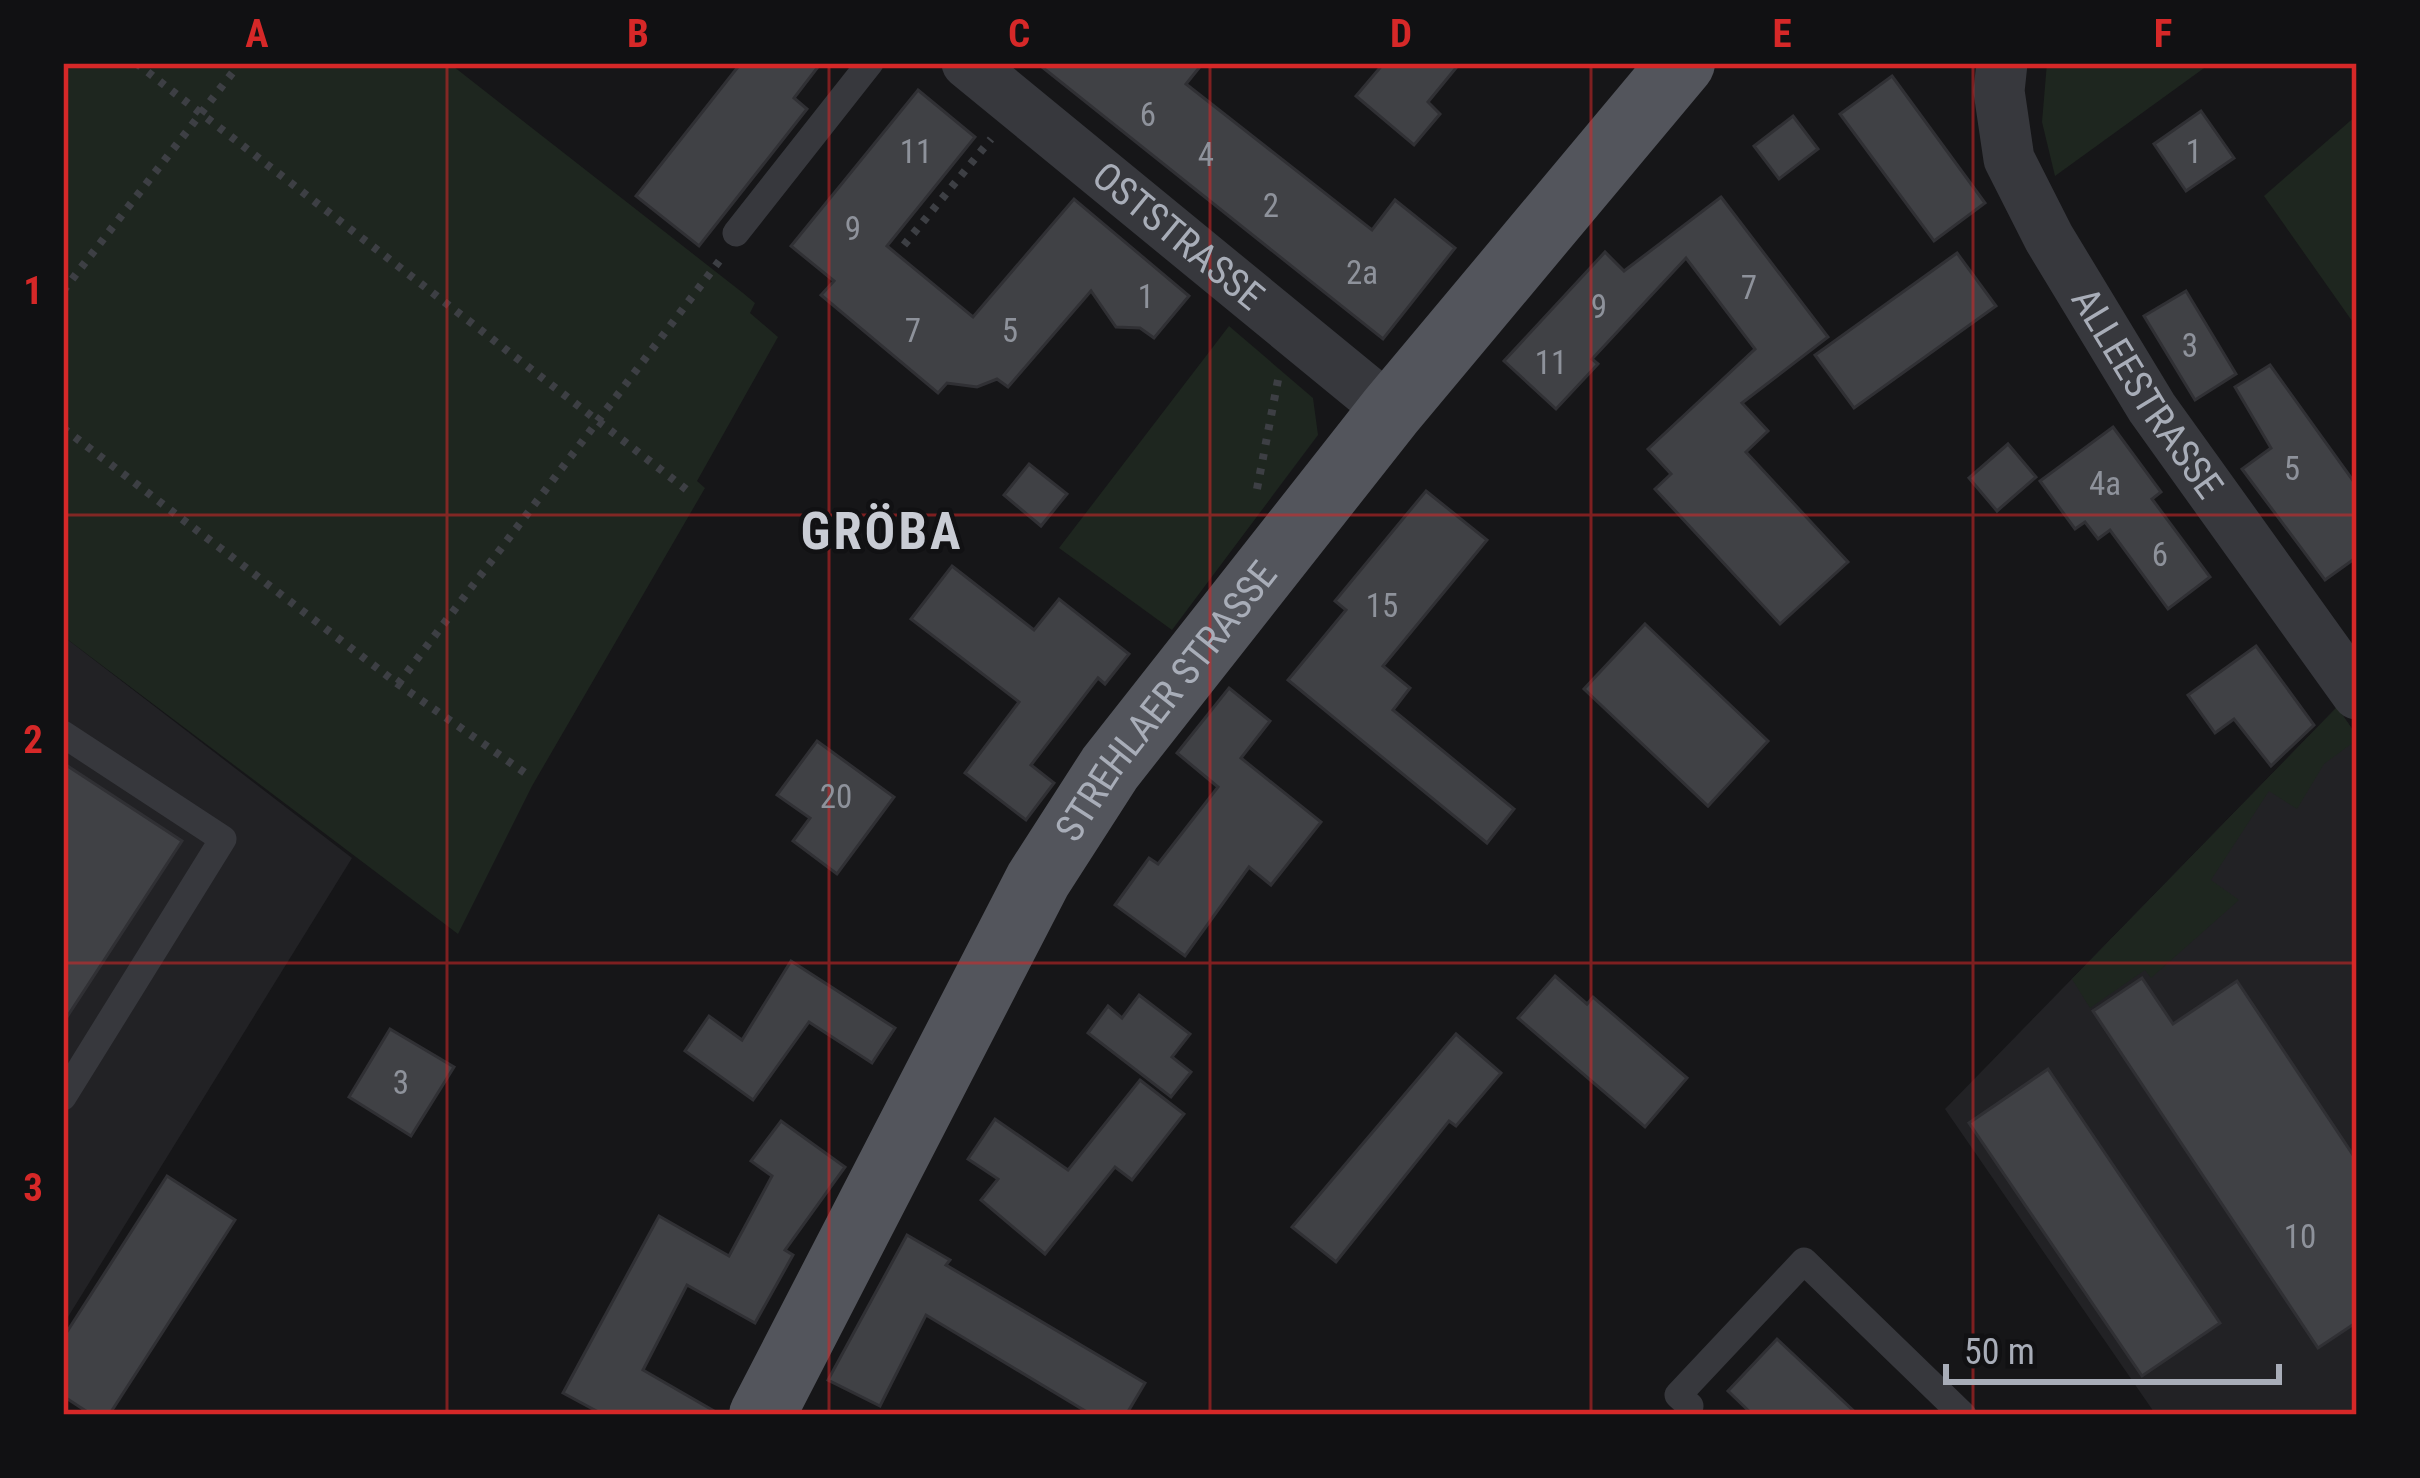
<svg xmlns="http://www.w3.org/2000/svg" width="2420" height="1478" font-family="'Roboto Condensed',sans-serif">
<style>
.built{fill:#222225}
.green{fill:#1e261f}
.building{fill:#404145;stroke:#303034;stroke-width:3}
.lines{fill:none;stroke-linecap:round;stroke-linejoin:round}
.path{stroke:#3d3f44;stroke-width:8;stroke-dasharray:6 9;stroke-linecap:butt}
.lane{stroke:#37383d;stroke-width:27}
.street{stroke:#37383d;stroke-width:51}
.primary{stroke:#53555c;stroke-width:66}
.grid{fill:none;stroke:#d62828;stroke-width:3;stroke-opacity:0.55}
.labels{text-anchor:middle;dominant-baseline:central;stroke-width:9;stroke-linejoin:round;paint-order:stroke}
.number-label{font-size:33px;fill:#8e929b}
.street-label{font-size:39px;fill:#a8adb8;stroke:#111113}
.district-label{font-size:51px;font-weight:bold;letter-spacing:3px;fill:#c9ccd4;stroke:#111113}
.neatline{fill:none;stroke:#d62828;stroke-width:4.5}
.grid-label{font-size:39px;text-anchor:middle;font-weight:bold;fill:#d62828}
</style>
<rect width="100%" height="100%" fill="#161618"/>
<g class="built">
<polygon points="63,636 352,858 63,1325"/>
<polygon points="2337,707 2357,736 2357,1415 2156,1415 1945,1109"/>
</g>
<g class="green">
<polygon points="63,63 449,63 743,293 755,303 750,313 778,337 697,481 705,488 532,786 458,934 63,636"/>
<polygon points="2047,63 2211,63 2055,176 2042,122"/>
<polygon points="2357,115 2357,328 2264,196"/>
<polygon points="1229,326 1313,398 1318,435 1172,630 1059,548"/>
<polygon points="2337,707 2357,736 2357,745 2354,742 2324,764 2297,809 2269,791 2211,880 2239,900 2151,978 2145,970 2090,1008 2072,979"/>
</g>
<g class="building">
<polygon points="741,63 821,63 794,98 807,109 699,246 636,196"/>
<polygon points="1037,63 1203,63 1186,84 1372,230 1395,200 1455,248 1383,339"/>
<polygon points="1384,63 1460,63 1428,102 1440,114 1414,145 1356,96"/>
<polygon points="1892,76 1985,203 1934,241 1840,114"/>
<polygon points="918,90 975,137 887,246 973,317 1074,199 1189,296 1154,338 1140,328 1116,327 1091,291 1008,387 997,379 977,387 947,383 938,393 821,295 834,281 791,246"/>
<polygon points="2201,111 2234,158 2186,191 2154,144"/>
<polygon points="1793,116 1818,149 1779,179 1754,146"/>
<polygon points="1721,197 1828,337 1742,403 1768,431 1746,452 1848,562 1780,624 1655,489 1671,474 1648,449 1755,349 1686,258 1592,359 1598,364 1556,409 1504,361 1605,252 1624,271"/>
<polygon points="1957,253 1996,306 1854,408 1815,355"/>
<polygon points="2186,291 2236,374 2195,400 2144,316"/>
<polygon points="2270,365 2357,486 2357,557 2325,580 2242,469 2271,448 2235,387"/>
<polygon points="2113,427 2161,492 2152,499 2210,577 2168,609 2110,530 2098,539 2085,522 2075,529 2040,481"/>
<polygon points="2008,444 2036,477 1997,511 1969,478"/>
<polygon points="1029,464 1067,494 1041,526 1004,495"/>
<polygon points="1426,491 1487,540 1383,666 1410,688 1393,710 1514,809 1487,843 1288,680 1346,610 1335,601"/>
<polygon points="952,566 1034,630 1059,599 1129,654 1105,684 1098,678 1031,765 1054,783 1026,820 965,773 1019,702 911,619"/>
<polygon points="1645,624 1768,741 1708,806 1584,689"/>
<polygon points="2256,646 2314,725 2271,766 2234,719 2215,733 2188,695"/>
<polygon points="1229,688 1270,721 1241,758 1321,822 1271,885 1249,867 1185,956 1115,905 1149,858 1158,864 1218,787 1177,753"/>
<polygon points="817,741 894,797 837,874 793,841 810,818 777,795"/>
<polygon points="63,763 182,841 63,1023"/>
<polygon points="791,961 895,1028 872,1063 809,1022 753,1100 685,1051 709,1016 742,1040"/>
<polygon points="1555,976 1587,1004 1593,997 1687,1078 1645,1127 1518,1018"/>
<polygon points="2142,978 2173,1024 2237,981 2357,1161 2357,1322 2318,1348 2093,1011"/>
<polygon points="1139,995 1190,1034 1172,1057 1191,1072 1171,1097 1088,1033 1108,1006 1122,1018"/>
<polygon points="390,1029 454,1067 411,1136 349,1097"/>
<polygon points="1456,1034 1501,1073 1456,1126 1449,1121 1336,1262 1292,1227"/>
<polygon points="2048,1069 2220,1323 2142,1376 1969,1123"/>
<polygon points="1140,1080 1184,1114 1132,1180 1115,1167 1045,1254 981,1200 998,1179 968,1159 995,1119 1068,1170"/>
<polygon points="781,1121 845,1167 785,1250 793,1255 755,1323 687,1285 643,1370 721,1415 604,1415 563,1393 659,1216 729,1256 772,1176 751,1161"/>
<polygon points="167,1176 235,1220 109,1415 92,1415 63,1396 63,1338"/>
<polygon points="907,1235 950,1260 946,1265 1145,1383 1126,1415 1092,1415 926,1315 880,1406 828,1380"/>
<polygon points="1777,1339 1858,1415 1753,1415 1728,1391"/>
</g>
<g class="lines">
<g class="path">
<polyline points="136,63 687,490"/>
<polyline points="904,245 991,139"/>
<polyline points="63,291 240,63"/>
<polyline points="63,428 398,684 528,775"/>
<polyline points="1257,489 1278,380"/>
<polyline points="398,684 720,260"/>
</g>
<g class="lane">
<polyline points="736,233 870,63"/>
<polyline points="63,734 223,839 63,1097"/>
<polyline points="1690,1406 1678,1395 1804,1261 1963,1415"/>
</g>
<g class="street">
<path id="s1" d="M 967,63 L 1391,411"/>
<path id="s2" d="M 2002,63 L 1999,91 L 2009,159 L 2049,238 L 2152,408 L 2357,694"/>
</g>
<path class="primary" id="s3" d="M 762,1415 L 1038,880 L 1110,768 L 1391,411 L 1682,63"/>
</g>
<path class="grid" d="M 447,63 L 447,1415M 829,63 L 829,1415M 1210,63 L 1210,1415M 1591,63 L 1591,1415M 1973,63 L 1973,1415M 63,515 L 2357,515M 63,963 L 2357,963"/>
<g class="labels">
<g class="number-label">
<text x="1148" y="114">6</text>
<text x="916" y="151">11</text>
<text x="2194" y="151">1</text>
<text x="1206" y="154">4</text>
<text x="1271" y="205">2</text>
<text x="853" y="228">9</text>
<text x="1362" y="272">2a</text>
<text x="1749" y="287">7</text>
<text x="1146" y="296">1</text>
<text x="1599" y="306">9</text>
<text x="913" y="330">7</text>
<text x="1010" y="330">5</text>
<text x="2190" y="345">3</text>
<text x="1551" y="362">11</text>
<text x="2292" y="468">5</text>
<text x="2105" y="483">4a</text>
<text x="2160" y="554">6</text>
<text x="1382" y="605">15</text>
<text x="836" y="796">20</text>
<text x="401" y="1082">3</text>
<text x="2300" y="1236">10</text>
</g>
<g class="street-label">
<text stroke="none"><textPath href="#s1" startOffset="273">OSTSTRASSE</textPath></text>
<text stroke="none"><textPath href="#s2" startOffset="369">ALLEESTRASSE</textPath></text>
<text stroke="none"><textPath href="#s3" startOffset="822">STREHLAER STRASSE</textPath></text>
</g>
<g class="district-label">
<text x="882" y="531">GRÖBA</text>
</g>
</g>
<rect width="2420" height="1478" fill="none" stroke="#111113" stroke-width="132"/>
<path d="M1946 1364v18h333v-18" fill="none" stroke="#a8adb8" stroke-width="6"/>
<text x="1964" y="1364" font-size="36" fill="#a8adb8" stroke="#111113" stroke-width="9" paint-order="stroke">50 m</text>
<rect x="66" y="66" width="2288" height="1346" class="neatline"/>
<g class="grid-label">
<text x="257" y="47">A</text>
<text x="638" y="47">B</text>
<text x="1019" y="47">C</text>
<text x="1401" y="47">D</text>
<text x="1782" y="47">E</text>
<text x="2163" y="47">F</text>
<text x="33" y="304">1</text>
<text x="33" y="753">2</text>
<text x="33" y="1201">3</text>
</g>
</svg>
